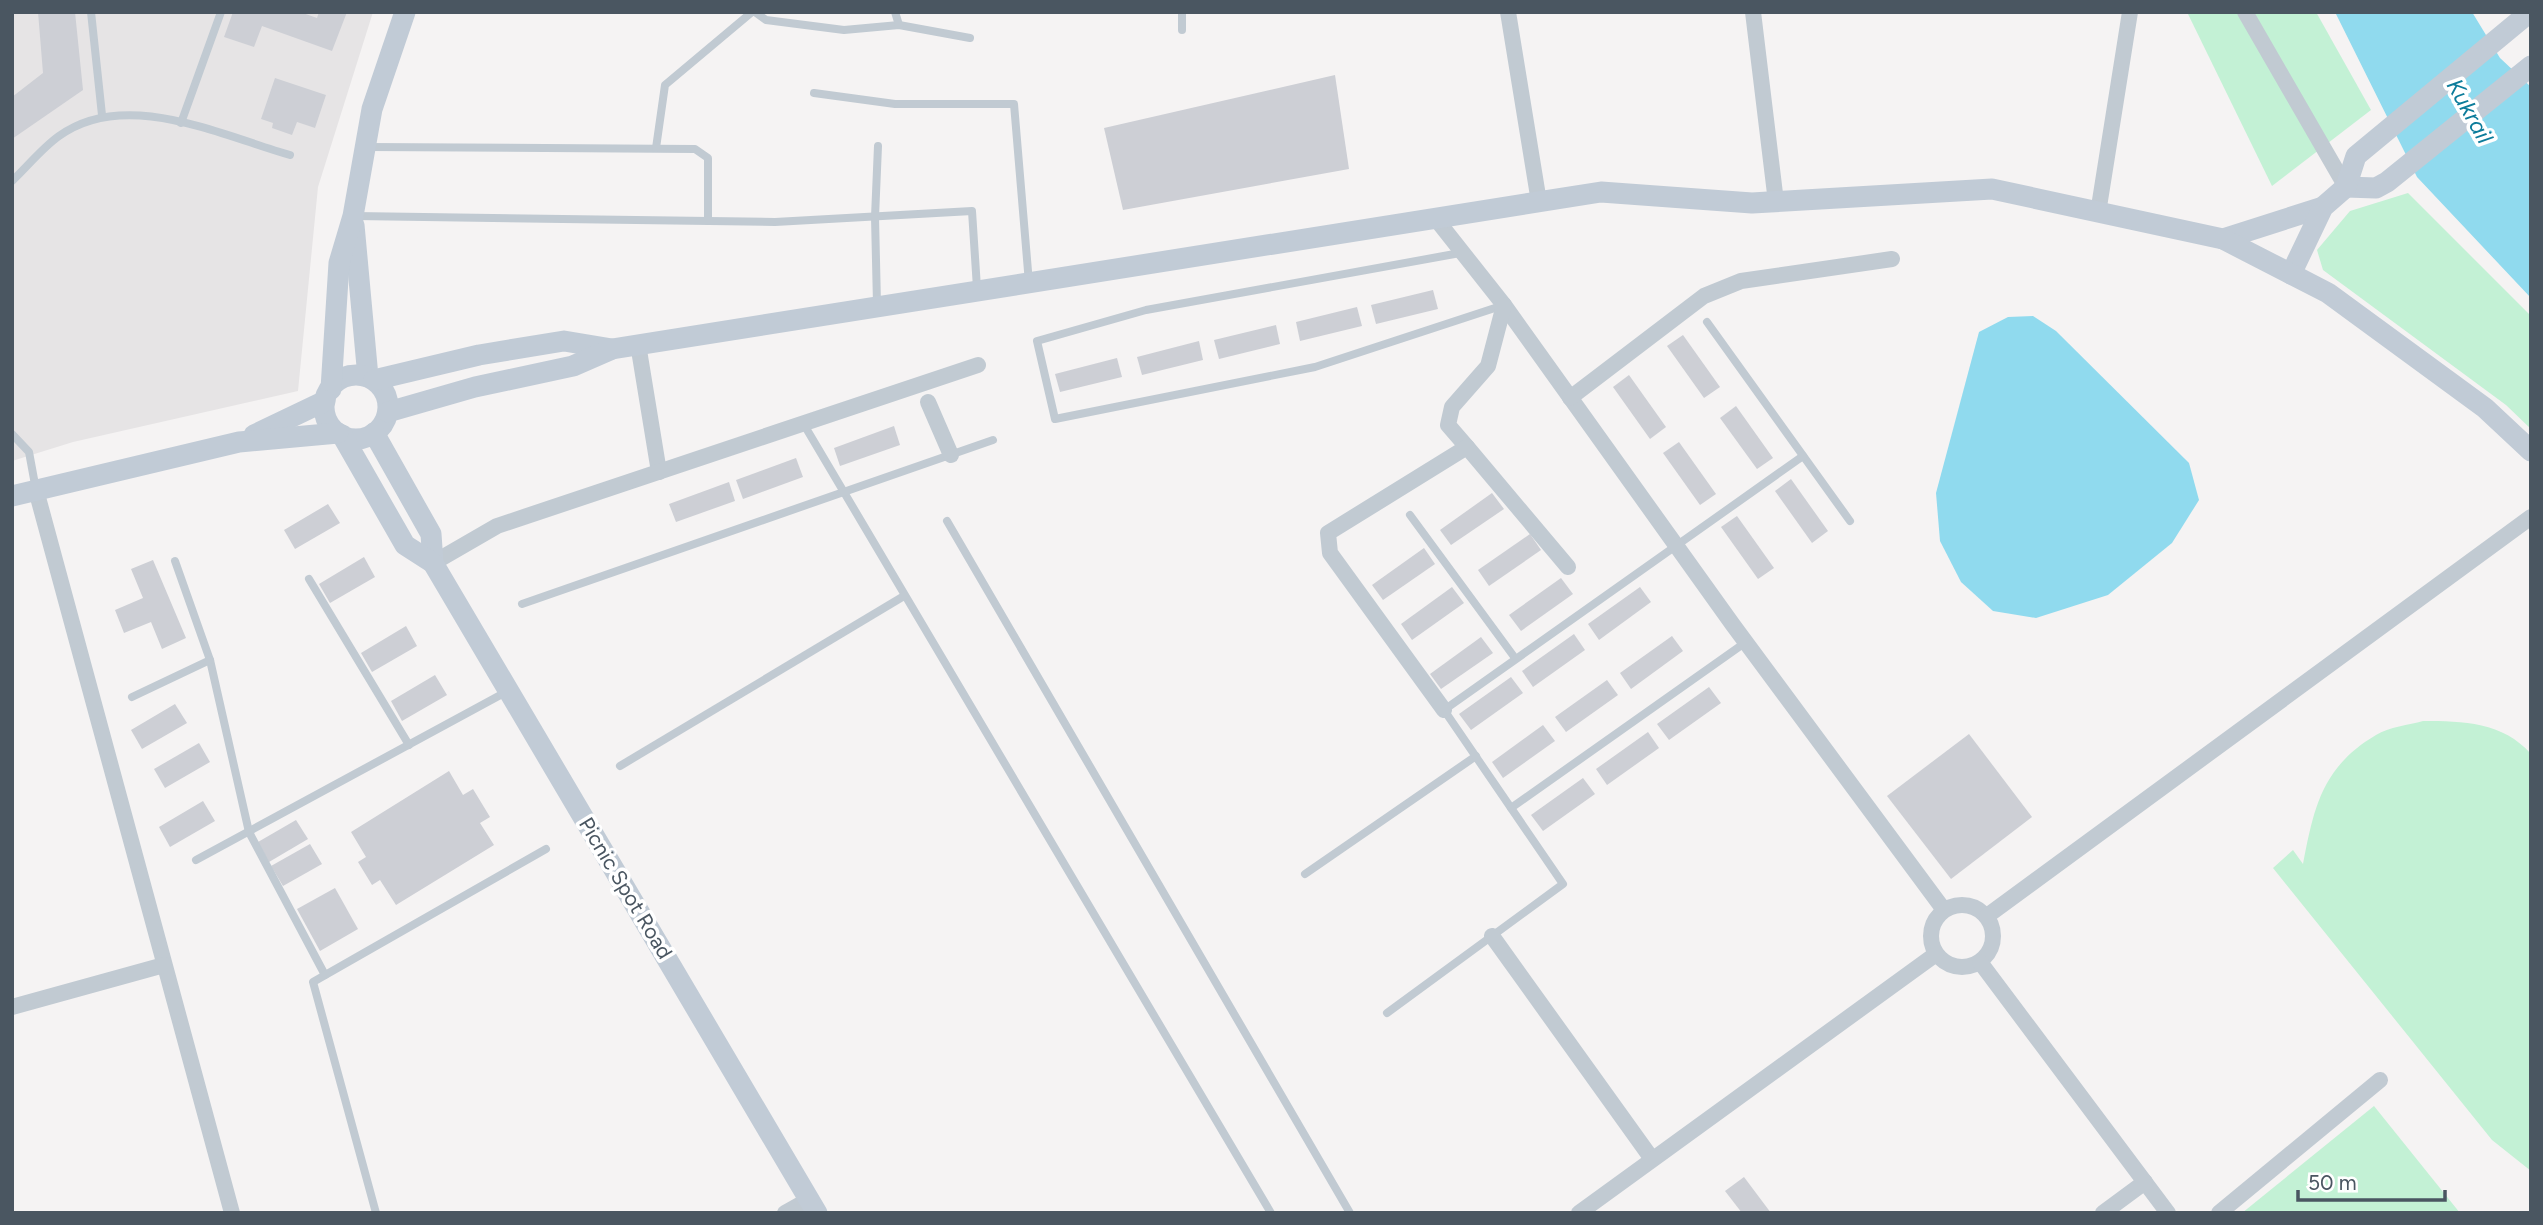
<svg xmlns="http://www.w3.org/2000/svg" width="2543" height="1225" font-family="Figtree,sans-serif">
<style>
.education{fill:#e6e4e5}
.green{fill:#c3f1d5}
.water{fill:#90daee}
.building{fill:#cdcfd5}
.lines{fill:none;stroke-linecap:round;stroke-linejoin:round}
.lane{stroke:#c1cad2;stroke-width:8}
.street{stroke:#c1cad2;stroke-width:16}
.secondary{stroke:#c1cbd6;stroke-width:21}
.labels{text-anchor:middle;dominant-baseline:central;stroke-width:7;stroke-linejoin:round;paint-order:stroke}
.street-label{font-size:21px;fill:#4a5661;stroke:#fff}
.water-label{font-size:23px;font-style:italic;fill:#0c7c9b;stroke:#fff}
</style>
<rect width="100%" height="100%" fill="#f5f3f3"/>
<polygon class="education" points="12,12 373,12 318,187 298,391 73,442 12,461"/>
<g class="green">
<polygon points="2187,12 2316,12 2371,110 2272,186"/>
<polygon points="2408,193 2531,316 2531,429 2506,405 2323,270 2317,250 2350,211"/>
<path d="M 2423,721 C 2463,721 2503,722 2531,754 L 2531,1171 L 2492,1140 L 2273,868 L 2293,850 L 2303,864 C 2314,807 2322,767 2376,735 C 2389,727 2409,725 2423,721 Z"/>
<polygon points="2374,1106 2460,1213 2242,1213"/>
</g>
<g class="water">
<polygon points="2335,12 2472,12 2500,58 2531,87 2531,298 2417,177"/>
<polygon points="2033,316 2056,331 2189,463 2199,500 2172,543 2108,595 2036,618 1993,611 1961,582 1940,541 1936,493 1979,332 2008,317"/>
</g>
<g class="building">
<polygon points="38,12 75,12 83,90 12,139 12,97 43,73"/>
<polygon points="233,12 300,12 317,18 319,12 347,12 332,51 262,26 254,47 224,37"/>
<polygon points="1335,75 1349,169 1123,210 1104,128"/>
<polygon points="275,78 326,95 315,128 297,122 292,135 272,128 273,123 261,119"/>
<polygon points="1433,290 1438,309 1376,324 1371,305"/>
<polygon points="1357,307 1362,326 1300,341 1296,322"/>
<polygon points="1276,325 1280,344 1219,359 1214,340"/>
<polygon points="1683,335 1720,387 1704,398 1667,346"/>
<polygon points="1199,341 1203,360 1142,375 1137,357"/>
<polygon points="1117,358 1122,377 1060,392 1055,374"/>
<polygon points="1629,375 1666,427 1650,439 1613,387"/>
<polygon points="1736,406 1773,458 1757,469 1720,418"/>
<polygon points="894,426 900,445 840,466 834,448"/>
<polygon points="1679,442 1716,494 1700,505 1663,453"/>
<polygon points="796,458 803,477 743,499 736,480"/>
<polygon points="1791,479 1828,531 1812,543 1775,491"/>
<polygon points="729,482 735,501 676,522 669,504"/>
<polygon points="1492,493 1504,509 1451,545 1440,530"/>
<polygon points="328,504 340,523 295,549 284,530"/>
<polygon points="1737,516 1774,568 1758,579 1721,527"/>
<polygon points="1530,534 1541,550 1489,586 1478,570"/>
<polygon points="1424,548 1435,564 1383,600 1372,585"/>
<polygon points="364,557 375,577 330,603 319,584"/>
<polygon points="153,560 186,638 162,649 151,622 124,633 115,610 143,598 131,569"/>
<polygon points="1561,578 1573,594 1521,631 1509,615"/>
<polygon points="1452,587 1464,603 1412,640 1401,624"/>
<polygon points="1640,587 1651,602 1599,640 1588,624"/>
<polygon points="406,626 417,646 372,672 361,653"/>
<polygon points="1574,634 1585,650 1533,687 1522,671"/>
<polygon points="1672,636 1683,651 1631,689 1620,673"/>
<polygon points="1481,637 1493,653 1441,689 1430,674"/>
<polygon points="435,675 447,695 402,721 391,701"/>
<polygon points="1511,677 1523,693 1471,730 1459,714"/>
<polygon points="1607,680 1618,695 1566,732 1555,717"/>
<polygon points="1709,687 1721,703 1669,740 1657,724"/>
<polygon points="175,704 187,723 142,749 131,730"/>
<polygon points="1543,725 1555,741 1503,778 1492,762"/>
<polygon points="1648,732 1659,748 1607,785 1596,769"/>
<polygon points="1969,734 2032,817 1951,879 1887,796"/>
<polygon points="199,743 210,762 165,788 154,769"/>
<polygon points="449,771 463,795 473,789 490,817 480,823 494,845 396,905 380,880 372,885 358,862 366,857 351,832"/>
<polygon points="1583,778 1595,794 1543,831 1531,815"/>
<polygon points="203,801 215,821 170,847 159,827"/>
<polygon points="296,820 308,839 269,862 258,842"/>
<polygon points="310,844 322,864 283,886 271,866"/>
<polygon points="335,888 358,929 320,951 297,909"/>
<polygon points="1744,1177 1771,1213 1742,1213 1725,1191"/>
</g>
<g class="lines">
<g class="lane">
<polyline points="91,12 102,115"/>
<polyline points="755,12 766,20 844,30 899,25 970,38"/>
<polyline points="895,12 899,25"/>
<polyline points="1182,12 1182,30"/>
<polyline points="814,93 895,104 1014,104 1029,283"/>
<polyline points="181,123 221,12"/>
<polyline points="368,147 695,149 708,158 708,221"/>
<polyline points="656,148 665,85 752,12"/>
<path d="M 12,181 C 27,167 42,148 59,136 C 125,88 220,135 290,155"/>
<polyline points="355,216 775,222 972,211 977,288"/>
<polyline points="1460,253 1146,310 1037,341 1055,419 1315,367 1504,305"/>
<polyline points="877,304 875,217 878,146"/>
<polyline points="1707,322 1850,521"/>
<polyline points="803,423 1271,1213"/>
<polyline points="12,434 29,452 36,490"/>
<polyline points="1410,515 1515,658"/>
<polyline points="947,521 1350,1213"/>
<polyline points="175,561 210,660 249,832 325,975"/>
<polyline points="309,579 409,745"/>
<polyline points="522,604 993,440"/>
<polyline points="132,697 210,660"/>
<polyline points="620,766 904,596"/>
<polyline points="1511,808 1746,642"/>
<polyline points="196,860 506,692"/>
<polyline points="1305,874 1476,756"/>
<polyline points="1387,1013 1563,884 1444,710 1803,456"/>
<polyline points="376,1213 313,982 546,849"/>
</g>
<g class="street">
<polyline points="1508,12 1539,202"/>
<polyline points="1753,12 1776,202"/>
<polyline points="2245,12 2346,187"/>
<polyline points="2098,213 2130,12"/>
<polyline points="1436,219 1504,305 1733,625 1944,910"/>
<polyline points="638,344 659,472"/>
<polyline points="1570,398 1704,296 1741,281 1892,259"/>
<polyline points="928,402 951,455"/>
<polyline points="1467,447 1448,425 1452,407 1488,366 1504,305"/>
<polyline points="36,490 232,1213"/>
<polyline points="433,563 497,526 978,365"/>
<polyline points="1444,710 1330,553 1328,533 1467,447 1568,567"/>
<circle cx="1962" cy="936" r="31"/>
<polyline points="1987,916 2531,517"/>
<polyline points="1492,936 1652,1159"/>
<polyline points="1980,962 2168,1213"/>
<polyline points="12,1007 164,965"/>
<polyline points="785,1213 810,1199"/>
<polyline points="1579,1213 1936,954"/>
<polyline points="2103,1213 2145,1182"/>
<polyline points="2219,1213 2380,1080"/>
</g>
<g class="secondary">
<polyline points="2346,187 2376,188 2387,182 2531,66"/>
<polyline points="354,225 368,377"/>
<polyline points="2223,239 2323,207"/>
<polyline points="2291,274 2323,207 2346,187 2356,156 2530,12"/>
<circle cx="356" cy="407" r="32"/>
<polyline points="374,380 479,355 564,341 612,349"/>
<polyline points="331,389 339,263 353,216 372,109 405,12"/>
<polyline points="388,412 475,387 573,366 612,349 1601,192 1752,203 1992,189 2223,239 2328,293 2485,408 2531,451"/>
<polyline points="374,433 431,534 433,563"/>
<polyline points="254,435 325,401"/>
<polyline points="342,435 405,545 433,563 817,1213"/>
<polyline points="12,496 239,442 338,433"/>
</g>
</g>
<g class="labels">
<g class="street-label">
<text transform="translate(626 888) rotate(59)">Picnic Spot Road</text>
</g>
<g class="water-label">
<text transform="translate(2470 111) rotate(61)">Kukrail</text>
</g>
</g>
<rect width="2543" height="1225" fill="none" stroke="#4a5661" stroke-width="28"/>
<path d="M2298 1190v10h147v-10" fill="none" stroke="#4a5661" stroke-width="3.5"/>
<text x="2308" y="1190" font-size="21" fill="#4a5661" stroke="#ffffff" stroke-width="5" paint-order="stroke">50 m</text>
</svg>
